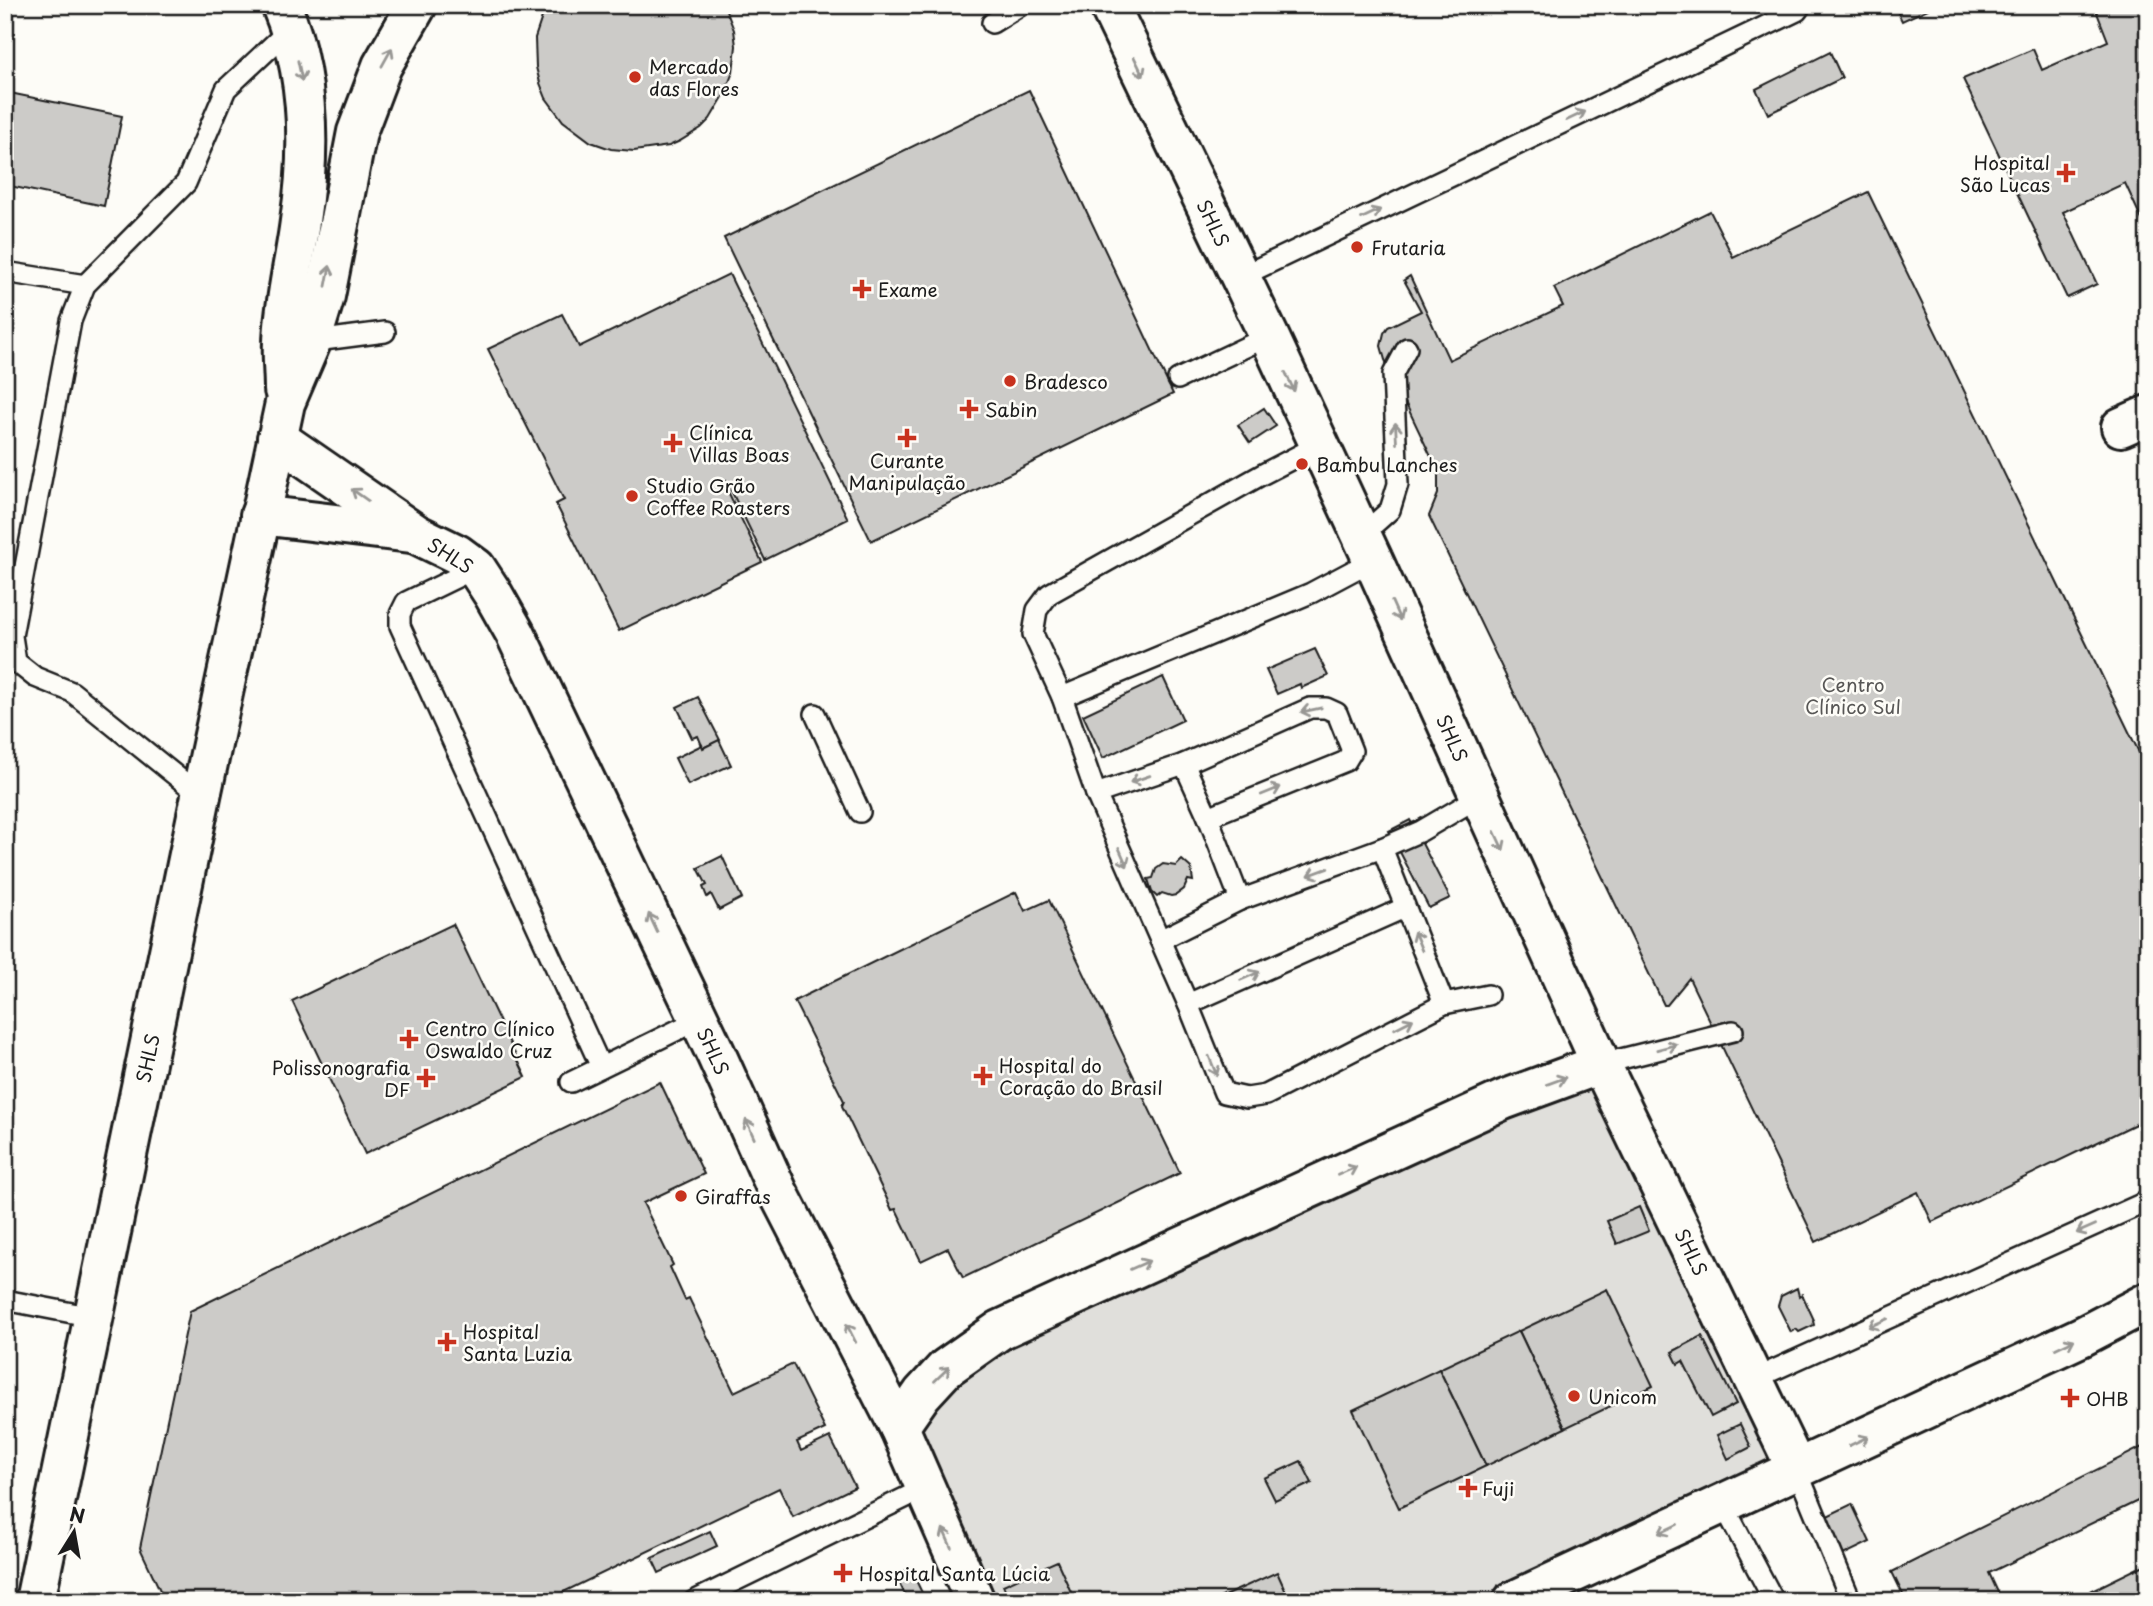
<svg xmlns="http://www.w3.org/2000/svg" width="2153" height="1606" font-family="'Playpen Sans',sans-serif">
<style>
.green{fill:#e0dfdb;stroke:#7e7e7c;stroke-width:2}
.building{fill:#cccbc8;stroke:#1c1c1c;stroke-width:2}
.lines{fill:none;stroke-linecap:round;stroke-linejoin:round}
.service-casing{stroke:#1c1c1c;stroke-width:24}
.minor-casing{stroke:#1c1c1c;stroke-width:44}
.tertiary-casing{stroke:#1c1c1c;stroke-width:44}
.service{stroke:#fdfcf7;stroke-width:19}
.minor{stroke:#fdfcf7;stroke-width:38}
.tertiary{stroke:#fdfcf7;stroke-width:38}
.oneway{stroke:#989794}
.poi-dot{fill:#c8321e;stroke:#fdfcf7;stroke-width:2.5}
.labels{text-anchor:middle;dominant-baseline:central;stroke-width:5;stroke-linejoin:round;paint-order:stroke}
.poi-label{font-size:19px;fill:#1c1c1c;stroke:#fdfcf7;text-anchor:start}
.street-label{font-size:19px;fill:#1c1c1c;stroke:#fdfcf7}
.park-label{font-size:19px;fill:#575655;stroke:#fdfcf7}
</style>
<rect width="100%" height="100%" fill="#fdfcf7"/>
<filter id="ink" filterUnits="userSpaceOnUse"><feTurbulence type="fractalNoise" baseFrequency=".0143" numOctaves="2"/><feDisplacementMap in="SourceGraphic" scale="14" xChannelSelector="R" yChannelSelector="G"/><feConvolveMatrix kernelMatrix="1 2 1 2 8 2 1 2 1" color-interpolation-filters="sRGB"/></filter>
<g filter="url(#ink)">
<polygon class="green" points="1601,1064 1797,1470 1513,1601 977,1601 899,1427 963,1353"/>
<g class="building">
<polygon points="546,5 724,5 734,30 736,46 733,72 723,97 710,119 701,128 680,141 669,146 634,151 611,149 591,142 563,121 546,98 540,83 536,67 535,38"/>
<polygon points="1894,5 1927,5 1928,9 1902,21"/>
<polygon points="2094,5 2148,5 2148,233 2125,183 2063,212 2097,284 2067,298 1963,79 2033,49 2042,70 2108,41"/>
<polygon points="1830,52 1842,78 1768,114 1756,89"/>
<polygon points="1029,90 1173,394 871,541 724,238"/>
<polygon points="5,92 122,116 104,206 5,185"/>
<polygon points="1868,192 2148,771 2148,1118 1932,1222 1918,1192 1816,1242 1689,978 1667,1005 1664,1005 1429,516 1438,494 1438,474 1435,465 1385,360 1381,346 1384,333 1388,327 1421,311 1404,280 1410,276 1449,360 1563,306 1554,288 1710,211 1733,257"/>
<polygon points="729,274 848,519 765,560 726,480 723,481 762,562 619,631 556,504 564,500 488,349 562,314 579,347"/>
<polygon points="1264,408 1276,426 1250,443 1238,425"/>
<polygon points="1315,649 1328,676 1301,688 1300,684 1277,694 1266,670"/>
<polygon points="1163,677 1183,720 1103,758 1083,715"/>
<polygon points="698,697 720,740 703,748 698,736 692,738 677,707"/>
<polygon points="719,740 731,765 688,785 675,758 702,745 703,748"/>
<polygon points="1410,820 1450,898 1429,908 1389,831"/>
<polygon points="722,856 742,898 719,910 711,894 707,897 703,887 707,885 698,868"/>
<polygon points="1182,860 1191,868 1193,881 1188,880 1184,889 1176,895 1171,896 1162,893 1157,897 1152,892 1148,879 1153,878 1156,869 1163,864 1176,866"/>
<polygon points="1016,892 1025,911 1049,900 1180,1173 963,1278 948,1248 921,1261 896,1209 892,1210 886,1197 842,1106 844,1101 794,1001"/>
<polygon points="453,924 526,1077 365,1154 292,1001"/>
<polygon points="660,1082 704,1174 643,1203 673,1265 670,1267 685,1300 689,1298 734,1392 793,1364 825,1429 797,1442 801,1451 830,1437 855,1487 793,1517 779,1488 545,1601 165,1601 140,1548 190,1311"/>
<polygon points="1639,1207 1649,1231 1617,1244 1607,1221"/>
<polygon points="1797,1288 1799,1296 1802,1294 1814,1320 1813,1321 1814,1325 1799,1332 1796,1329 1791,1332 1778,1306 1781,1296"/>
<polygon points="1607,1289 1653,1386 1565,1428 1519,1331"/>
<polygon points="1519,1331 1565,1428 1486,1466 1439,1369"/>
<polygon points="1702,1336 1736,1404 1711,1417 1683,1361 1678,1364 1672,1352"/>
<polygon points="1439,1369 1486,1466 1399,1508 1353,1410"/>
<polygon points="1740,1424 1751,1447 1728,1459 1717,1435"/>
<polygon points="2148,1444 2148,1496 1989,1573 2002,1601 1906,1601 1892,1572"/>
<polygon points="1301,1461 1312,1483 1275,1500 1264,1478"/>
<polygon points="1852,1504 1870,1542 1839,1557 1821,1519"/>
<polygon points="710,1531 717,1546 659,1573 652,1558"/>
<polygon points="1057,1561 1075,1601 1010,1601 1003,1585"/>
<polygon points="2148,1563 2148,1601 2070,1601 2101,1586"/>
<polygon points="910,1568 926,1601 908,1601 896,1576"/>
<polygon points="1277,1572 1290,1601 1213,1601"/>
</g>
<g class="lines">
<g class="service-casing">
<g id="service">
<polyline points="992,23 1021,5"/>
<polyline points="5,272 85,285"/>
<polyline points="1240,277 1797,11 1801,5"/>
<polyline points="308,342 385,332"/>
<polyline points="1178,379 1269,336"/>
<polyline points="1319,445 1263,474 1049,594 1037,610 1033,634 1062,697 1096,794 1188,1004 1224,1093 1247,1098 1266,1095 1444,1004 1488,995"/>
<polyline points="1361,536 1390,510 1398,484 1393,374 1407,348"/>
<polyline points="476,568 406,602 400,614 400,626 601,1067"/>
<polyline points="1062,697 1311,593 1373,560"/>
<polyline points="815,714 860,812"/>
<polyline points="1184,764 1208,817 1240,900"/>
<polyline points="1096,794 1184,764 1310,708 1326,708 1337,713 1352,751 1346,761 1208,817"/>
<polyline points="201,796 72,692 35,677 16,662 12,636 71,321 85,285 186,183 226,89 291,28"/>
<polyline points="1382,848 1444,1004"/>
<polyline points="1160,940 1240,900 1382,848 1421,831 1479,797"/>
<polyline points="1188,1004 1404,908"/>
<polyline points="1601,1064 1733,1031"/>
<polyline points="571,1082 700,1019"/>
<polyline points="5,1300 93,1317"/>
<polyline points="1754,1379 2148,1201"/>
<polyline points="1797,1470 1851,1601"/>
<polyline points="1723,1504 1774,1601"/>
<polyline points="694,1601 925,1488"/>
</g>
</g>
<g class="minor-casing">
<polyline id="minor" points="2121,427 2148,415"/>
</g>
<g class="tertiary-casing">
<g id="tertiary">
<path d="M 281,5 C 310,74 311,148 300,221 C 295,261 284,302 283,342 C 282,358 284,374 284,390"/>
<polyline points="1109,5 1269,336 1373,560 1601,1064 1797,1470"/>
<polyline points="277,438 416,534 457,554 476,568 493,594 515,633 716,1054 778,1192 899,1427 975,1601"/>
<polyline points="260,515 411,533"/>
<polyline points="899,1427 922,1394 946,1368 1000,1330 1503,1100 1601,1064"/>
<polyline points="35,1601 201,796 285,403 311,342 325,296 357,132 382,66 417,5"/>
<polyline points="1513,1601 2083,1336 2148,1302"/>
</g>
</g>
<use href="#service" class="service"/>
<use href="#minor" class="minor"/>
<use href="#tertiary" class="tertiary"/>
</g>
<defs><path id="oneway-shaft" d="M-6 0H5M1.5-3L5.5 0L1.5 3" fill="none" stroke-width="1.6" stroke-linecap="round" stroke-linejoin="round" transform="scale(1.75)"/></defs>
<g class="oneway">
<use href="#oneway-shaft" transform="translate(387 57) rotate(-61)"/>
<use href="#oneway-shaft" transform="translate(1139 67) rotate(64)"/>
<use href="#oneway-shaft" transform="translate(300 71) rotate(78)"/>
<use href="#oneway-shaft" transform="translate(1576 116) rotate(-25)"/>
<use href="#oneway-shaft" transform="translate(1371 214) rotate(-25)"/>
<use href="#oneway-shaft" transform="translate(328 276) rotate(-79)"/>
<use href="#oneway-shaft" transform="translate(1290 382) rotate(65)"/>
<use href="#oneway-shaft" transform="translate(1396 433) rotate(-93)"/>
<use href="#oneway-shaft" transform="translate(360 495) rotate(-145)"/>
<use href="#oneway-shaft" transform="translate(1396 611) rotate(66)"/>
<use href="#oneway-shaft" transform="translate(1311 710) rotate(168)"/>
<use href="#oneway-shaft" transform="translate(1140 779) rotate(161)"/>
<use href="#oneway-shaft" transform="translate(1271 791) rotate(-22)"/>
<use href="#oneway-shaft" transform="translate(1499 841) rotate(65)"/>
<use href="#oneway-shaft" transform="translate(1123 857) rotate(66)"/>
<use href="#oneway-shaft" transform="translate(1318 872) rotate(160)"/>
<use href="#oneway-shaft" transform="translate(653 923) rotate(-115)"/>
<use href="#oneway-shaft" transform="translate(1418 941) rotate(-112)"/>
<use href="#oneway-shaft" transform="translate(1250 976) rotate(-24)"/>
<use href="#oneway-shaft" transform="translate(1404 1024) rotate(-27)"/>
<use href="#oneway-shaft" transform="translate(1667 1047) rotate(-15)"/>
<use href="#oneway-shaft" transform="translate(1213 1066) rotate(68)"/>
<use href="#oneway-shaft" transform="translate(1556 1081) rotate(-20)"/>
<use href="#oneway-shaft" transform="translate(750 1129) rotate(-114)"/>
<use href="#oneway-shaft" transform="translate(1347 1171) rotate(-24)"/>
<use href="#oneway-shaft" transform="translate(2086 1229) rotate(156)"/>
<use href="#oneway-shaft" transform="translate(1140 1265) rotate(-24)"/>
<use href="#oneway-shaft" transform="translate(1878 1323) rotate(156)"/>
<use href="#oneway-shaft" transform="translate(851 1333) rotate(-117)"/>
<use href="#oneway-shaft" transform="translate(2065 1344) rotate(-25)"/>
<use href="#oneway-shaft" transform="translate(942 1374) rotate(-44)"/>
<use href="#oneway-shaft" transform="translate(1859 1441) rotate(-25)"/>
<use href="#oneway-shaft" transform="translate(1668 1529) rotate(155)"/>
<use href="#oneway-shaft" transform="translate(947 1538) rotate(-114)"/>
</g>
</g>
<g class="poi-dot">
<circle cx="635" cy="77" r="7"/>
<path d="M2062.5 162.5h7v7h7v7h-7v7h-7v-7h-7v-7h7z"/>
<circle cx="1357" cy="247" r="7"/>
<path d="M858.5 278.5h7v7h7v7h-7v7h-7v-7h-7v-7h7z"/>
<circle cx="1010" cy="381" r="7"/>
<path d="M965.5 398.5h7v7h7v7h-7v7h-7v-7h-7v-7h7z"/>
<path d="M903.5 427.5h7v7h7v7h-7v7h-7v-7h-7v-7h7z"/>
<path d="M669.5 432.5h7v7h7v7h-7v7h-7v-7h-7v-7h7z"/>
<circle cx="1302" cy="464" r="7"/>
<circle cx="632" cy="496" r="7"/>
<path d="M405.5 1028.5h7v7h7v7h-7v7h-7v-7h-7v-7h7z"/>
<path d="M979.5 1065.5h7v7h7v7h-7v7h-7v-7h-7v-7h7z"/>
<path d="M422.5 1067.5h7v7h7v7h-7v7h-7v-7h-7v-7h7z"/>
<circle cx="681" cy="1196" r="7"/>
<path d="M443.5 1331.5h7v7h7v7h-7v7h-7v-7h-7v-7h7z"/>
<circle cx="1574" cy="1396" r="7"/>
<path d="M2066.5 1387.5h7v7h7v7h-7v7h-7v-7h-7v-7h7z"/>
<path d="M1464.5 1477.5h7v7h7v7h-7v7h-7v-7h-7v-7h7z"/>
<path d="M839.5 1562.5h7v7h7v7h-7v7h-7v-7h-7v-7h7z"/>
</g>
<g class="labels">
<g class="poi-label">
<text x="649" y="66">Mercado<tspan x="649" dy="22">das Flores</tspan></text>
<text x="2050" y="162" text-anchor="end">Hospital<tspan x="2050" dy="22">São Lucas</tspan></text>
<text x="1371" y="247">Frutaria</text>
<text x="878" y="289">Exame</text>
<text x="1024" y="381">Bradesco</text>
<text x="985" y="409">Sabin</text>
<text x="689" y="432">Clínica<tspan x="689" dy="22">Villas Boas</tspan></text>
<text x="907" y="460" text-anchor="middle">Curante<tspan x="907" dy="22">Manipulação</tspan></text>
<text x="1316" y="464">Bambu Lanches</text>
<text x="646" y="485">Studio Grão<tspan x="646" dy="22">Coffee Roasters</tspan></text>
<text x="425" y="1028">Centro Clínico<tspan x="425" dy="22">Oswaldo Cruz</tspan></text>
<text x="999" y="1065">Hospital do<tspan x="999" dy="22">Coração do Brasil</tspan></text>
<text x="410" y="1067" text-anchor="end">Polissonografia<tspan x="410" dy="22">DF</tspan></text>
<text x="695" y="1196">Giraffas</text>
<text x="463" y="1331">Hospital<tspan x="463" dy="22">Santa Luzia</tspan></text>
<text x="1588" y="1396">Unicom</text>
<text x="2086" y="1398">OHB</text>
<text x="1482" y="1488">Fuji</text>
<text x="859" y="1573">Hospital Santa Lúcia</text>
</g>
<g class="street-label">
<text transform="translate(1214 223) rotate(64)">SHLS</text>
<text transform="translate(451 555) rotate(32)">SHLS</text>
<text transform="translate(1453 738) rotate(66)">SHLS</text>
<text transform="translate(714 1051) rotate(65)">SHLS</text>
<text transform="translate(147 1058) rotate(-78)">SHLS</text>
<text transform="translate(1692 1252) rotate(64)">SHLS</text>
</g>
<g class="park-label">
<text x="1853" y="684">Centro<tspan x="1853" dy="22">Clínico Sul</tspan></text>
</g>
</g>
<rect width="2153" height="1606" fill="none" stroke="#fdfcf7" stroke-width="28"/>
<rect x="14" y="14" width="2125" height="1578" fill="none" stroke="#1c1c1c" stroke-width="2.5" filter="url(#ink)"/>
<g transform="translate(74 1532) rotate(11)" stroke="#fdfcf7" stroke-width="5" paint-order="stroke">
<path d="M0-5L12 26L0 18L-12 26Z" fill="#1c1c1c"/>
<text y="-10" font-size="19" font-weight="bold" text-anchor="middle" fill="#1c1c1c">N</text>
</g>
</svg>
